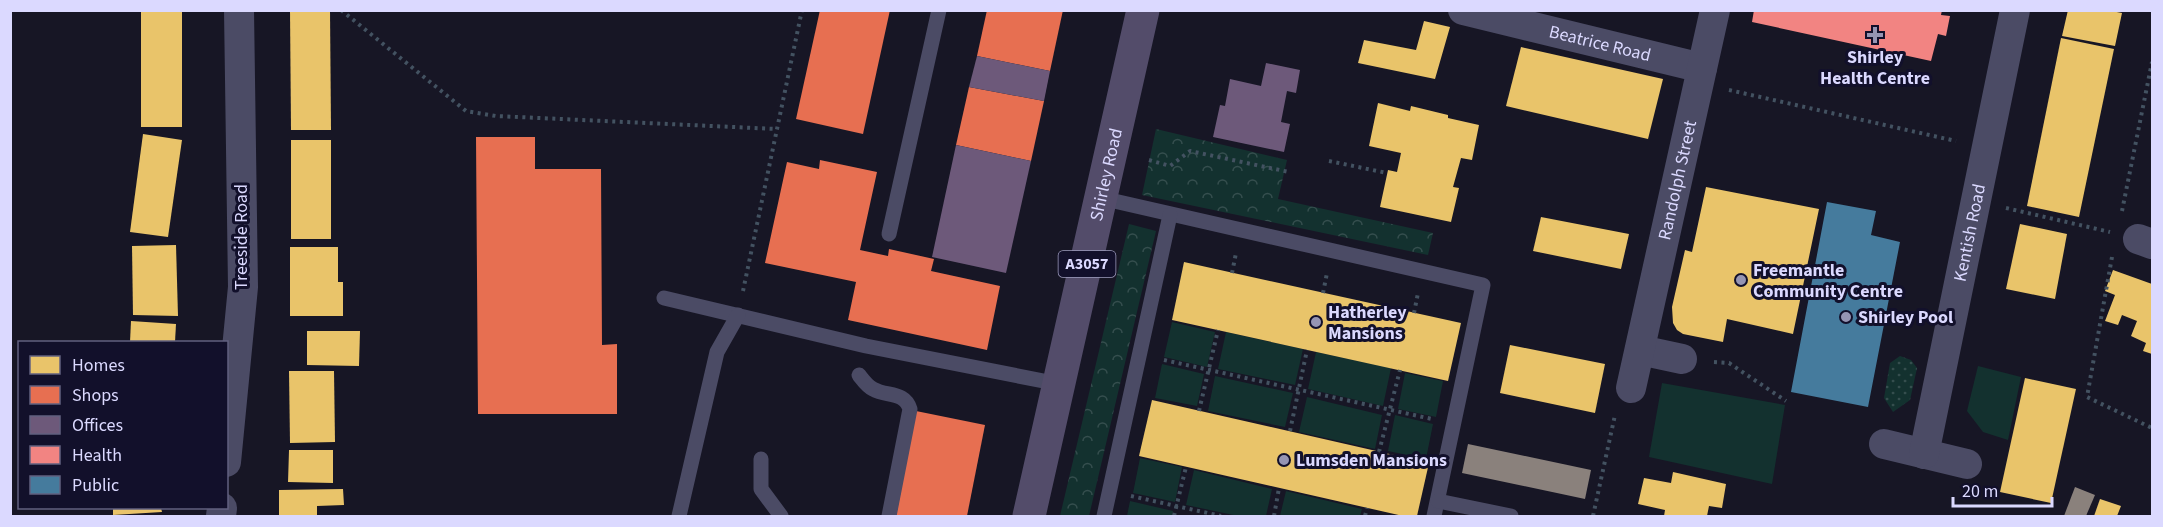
<svg xmlns="http://www.w3.org/2000/svg" width="2163" height="527" font-family="'Source Sans 3',sans-serif">
<style>
.grass{fill:#13312f}
.forest{fill:url(#forest-crowns)}
.park{fill:url(#park-dots)}
.homes{fill:#e9c46a}
.shops{fill:#e76f51}
.offices{fill:#6d597a}
.health{fill:#f28482}
.public{fill:#457b9d}
.industry{fill:#8a817c}
.lines{fill:none;stroke-linecap:round;stroke-linejoin:round}
.path{stroke:#435261;stroke-width:4;stroke-dasharray:3 4.5;stroke-linecap:butt}
.service{stroke:#4b4b65;stroke-width:15}
.minor{stroke:#4b4b65;stroke-width:30}
.primary{stroke:#534c6a;stroke-width:33}
.poi-dot{fill:#9695b3;stroke:#12102b;stroke-width:2}
.labels{text-anchor:middle;dominant-baseline:central;stroke-width:6;stroke-linejoin:round;paint-order:stroke}
.shield{fill:#12102b;stroke:#9f9dbf;stroke-width:1.5}
.shield-label{font-size:16px;font-weight:bold;fill:#dbd9ff}
.street-label{font-size:18px;fill:#dbd9ff;stroke:#12102b}
.poi-label{font-size:18px;font-weight:bold;fill:#dbd9ff;stroke:#12102b;text-anchor:start}
</style>
<defs>
<pattern id="forest-crowns" width="20" height="18" patternUnits="userSpaceOnUse" patternTransform="scale(1.5)"><rect width="20" height="18" fill="#13312f"/><path d="M2 6a3 3 0 1 1 6 0M12 15a3 3 0 1 1 6 0" fill="none" stroke="#354e4e"/></pattern>
<pattern id="park-dots" width="8" height="8" patternUnits="userSpaceOnUse" patternTransform="scale(1.5)"><rect width="8" height="8" fill="#13312f"/><path d="M2 2h.1M6 6h.1" fill="none" stroke="#354e4e" stroke-width="1.8" stroke-linecap="round"/></pattern>
</defs>
<rect width="100%" height="100%" fill="#171625"/>
<g class="grass">
<polygon points="1172,322 1215,332 1207,367 1164,357"/>
<polygon points="1226,332 1303,349 1295,385 1218,369"/>
<polygon points="1316,352 1391,368 1383,406 1308,389"/>
<polygon points="1162,364 1204,374 1197,406 1155,398"/>
<polygon points="1978,366 2021,377 2008,440 1983,432 1967,411"/>
<polygon points="1405,373 1443,381 1436,417 1398,409"/>
<polygon points="1215,376 1293,393 1285,427 1208,411"/>
<polygon points="1662,383 1785,405 1772,484 1649,457"/>
<polygon points="1307,397 1382,415 1375,449 1299,432"/>
<polygon points="1395,415 1433,424 1426,459 1388,451"/>
<polygon points="1140,458 1182,467 1175,502 1133,493"/>
<polygon points="1194,470 1272,489 1266,516 1238,516 1186,505"/>
<polygon points="1286,491 1362,509 1360,516 1280,516"/>
<polygon points="1130,501 1173,511 1172,516 1127,516"/>
</g>
<g class="forest">
<polygon points="1156,129 1287,160 1278,199 1433,233 1428,255 1142,195"/>
<polygon points="1129,224 1156,231 1089,516 1060,516"/>
</g>
<polygon class="park" points="1900,356 1911,360 1917,368 1910,400 1893,412 1884,398 1890,363"/>
<g class="homes">
<rect x="141" y="10" width="41" height="117"/>
<polygon points="290,10 330,10 331,130 291,130"/>
<polygon points="2068,10 2106,10 2122,13 2115,46 2062,36"/>
<polygon points="1424,21 1450,27 1435,79 1358,63 1364,40 1416,50"/>
<polygon points="2061,38 2114,49 2079,217 2027,206"/>
<polygon points="1521,47 1663,79 1648,139 1506,106"/>
<polygon points="1378,103 1410,111 1411,106 1448,115 1448,118 1479,125 1472,160 1461,158 1453,187 1459,188 1451,222 1380,207 1388,170 1397,172 1401,153 1369,146"/>
<polygon points="143,134 182,140 168,237 130,232"/>
<rect x="291" y="140" width="40" height="99"/>
<polygon points="1706,187 1819,209 1793,334 1727,319 1723,342 1683,334 1677,330 1673,323 1672,307 1685,250 1692,252"/>
<polygon points="1541,217 1629,234 1621,269 1533,251"/>
<polygon points="2020,224 2067,234 2055,299 2006,289"/>
<polygon points="176,245 178,316 133,315 132,246"/>
<polygon points="290,247 338,247 338,282 343,282 343,316 290,316"/>
<polygon points="1184,262 1461,323 1448,381 1172,320"/>
<polygon points="2113,270 2152,284 2152,354 2143,351 2146,343 2131,336 2137,321 2122,315 2118,325 2105,321 2115,295 2105,291"/>
<polygon points="131,321 176,324 175,342 130,342"/>
<polygon points="307,331 360,331 359,366 307,365"/>
<polygon points="1510,345 1605,364 1595,413 1500,393"/>
<polygon points="289,371 334,371 335,442 290,443"/>
<polygon points="2025,378 2076,389 2051,503 2000,492"/>
<polygon points="1152,400 1429,463 1417,516 1403,516 1139,456"/>
<polygon points="289,450 333,450 333,483 288,482"/>
<polygon points="1673,472 1726,484 1722,508 1709,506 1707,516 1664,516 1665,510 1638,504 1644,478 1671,483"/>
<polygon points="343,489 344,505 317,506 317,516 279,516 279,490"/>
<polygon points="2100,499 2121,506 2117,516 2094,516"/>
<polygon points="113,508 161,508 162,512 113,515"/>
</g>
<g class="shops">
<polygon points="820,10 890,10 863,134 796,119"/>
<polygon points="987,10 1063,10 1050,71 977,56"/>
<polygon points="969,87 1044,101 1031,161 956,145"/>
<polygon points="476,137 535,137 535,169 601,169 602,345 617,344 617,414 478,414"/>
<polygon points="820,160 877,172 860,250 888,256 889,249 934,259 931,271 1000,286 987,350 848,320 856,282 765,263 787,162 819,169"/>
<polygon points="916,411 985,425 967,516 896,516"/>
</g>
<g class="offices">
<polygon points="977,56 1050,71 1044,101 969,87"/>
<polygon points="1266,63 1300,70 1296,93 1287,91 1281,122 1290,124 1284,152 1213,137 1220,105 1225,106 1230,79 1261,86"/>
<polygon points="956,145 1031,161 1006,273 932,257"/>
</g>
<polygon class="health" points="1754,10 1942,10 1941,15 1950,16 1946,36 1938,34 1931,61 1752,22"/>
<polygon class="public" points="1827,202 1876,211 1871,235 1900,242 1868,407 1791,392"/>
<g class="industry">
<polygon points="1468,444 1591,470 1585,499 1462,473"/>
<polygon points="2075,487 2095,495 2086,516 2064,516"/>
</g>
<g class="lines">
<g class="path">
<polyline points="341,10 466,111 496,116 776,129"/>
<polyline points="1729,90 1956,141"/>
<polyline points="1149,160 1170,166 1190,151 1289,172"/>
<polyline points="1329,161 1387,173"/>
<polyline points="2006,208 2110,232"/>
<polyline points="2122,211 2152,62"/>
<polyline points="2112,257 2087,397 2152,428"/>
<polyline points="1232,273 1236,253"/>
<polyline points="743,291 802,10"/>
<polyline points="1323,293 1327,273"/>
<polyline points="1414,313 1418,293"/>
<polyline points="1164,360 1432,419"/>
<polyline points="1714,362 1729,363 1786,401"/>
<polyline points="1199,411 1218,330"/>
<polyline points="1290,431 1307,350"/>
<polyline points="1379,452 1400,370"/>
<polyline points="1131,496 1221,516"/>
<polyline points="1174,516 1186,467"/>
<polyline points="1274,516 1279,488"/>
<polyline points="1365,516 1367,508"/>
<polyline points="1593,516 1615,415"/>
</g>
<g class="service">
<polyline points="1101,198 1483,285 1434,516"/>
<polyline points="889,234 939,10"/>
<polyline points="664,298 866,346 1059,384"/>
<path d="M 859,375 C 863,380 867,386 873,389 C 887,397 904,391 910,409 L 889,516"/>
<polyline points="761,459 761,489 781,516"/>
<polyline points="1438,501 1511,516"/>
<polyline points="679,516 717,352 738,315"/>
<polyline points="1104,516 1170,215"/>
</g>
<g class="minor">
<path id="s1" d="M 1463,10 L 1702,68"/>
<polyline points="2138,239 2152,244"/>
<polyline points="1640,350 1682,359"/>
<path id="s2" d="M 1631,388 L 1715,10"/>
<polyline points="1884,444 1967,464"/>
<path id="s3" d="M 1924,454 L 2015,10"/>
<polyline points="226,462 243,287 239,10"/>
<polyline points="221,516 222,508"/>
</g>
<path class="primary" id="s4" d="M 1029,516 L 1143,10"/>
</g>
<g class="poi-dot">
<path d="M1872 26h6v6h6v6h-6v6h-6v-6h-6v-6h6z"/>
<circle cx="1741" cy="280" r="6"/>
<circle cx="1846" cy="317" r="6"/>
<circle cx="1316" cy="322" r="6"/>
<circle cx="1284" cy="460" r="6"/>
</g>
<g class="labels">
<rect class="shield" x="1058.5" y="251" width="57" height="26" rx="4.5"/>
<g class="shield-label">
<text x="1087" y="264">A3057</text>
</g>
<g class="street-label">
<text stroke="none"><textPath href="#s1" startOffset="141">Beatrice Road</textPath></text>
<text stroke="none"><textPath href="#s4" startOffset="350">Shirley Road</textPath></text>
<text stroke="none"><textPath href="#s2" startOffset="213">Randolph Street</textPath></text>
<text stroke="none"><textPath href="#s3" startOffset="226">Kentish Road</textPath></text>
<text transform="translate(241 237) rotate(-90)">Treeside Road</text>
</g>
<g class="poi-label">
<text x="1875" y="57" text-anchor="middle">Shirley<tspan x="1875" dy="21">Health Centre</tspan></text>
<text x="1753" y="270">Freemantle<tspan x="1753" dy="21">Community Centre</tspan></text>
<text x="1328" y="312">Hatherley<tspan x="1328" dy="21">Mansions</tspan></text>
<text x="1858" y="317">Shirley Pool</text>
<text x="1296" y="460">Lumsden Mansions</text>
</g>
</g>
<rect width="2163" height="527" fill="none" stroke="#dbd9ff" stroke-width="24"/>
<rect x="18" y="341" width="210" height="168" fill="#12102b" stroke="#626080" stroke-width="1.5"/>
<rect x="30" y="356" width="30" height="18" fill="#e9c46a" stroke="#626080" stroke-width="1.5"/>
<text x="72" y="371" font-size="18" fill="#dbd9ff">Homes</text>
<rect x="30" y="386" width="30" height="18" fill="#e76f51" stroke="#626080" stroke-width="1.5"/>
<text x="72" y="401" font-size="18" fill="#dbd9ff">Shops</text>
<rect x="30" y="416" width="30" height="18" fill="#6d597a" stroke="#626080" stroke-width="1.5"/>
<text x="72" y="431" font-size="18" fill="#dbd9ff">Offices</text>
<rect x="30" y="446" width="30" height="18" fill="#f28482" stroke="#626080" stroke-width="1.5"/>
<text x="72" y="461" font-size="18" fill="#dbd9ff">Health</text>
<rect x="30" y="476" width="30" height="18" fill="#457b9d" stroke="#626080" stroke-width="1.5"/>
<text x="72" y="491" font-size="18" fill="#dbd9ff">Public</text>
<path d="M1953 497v9h99v-9" fill="none" stroke="#dbd9ff" stroke-width="3"/>
<text x="1962" y="497" font-size="18" fill="#dbd9ff" stroke="#12102b" stroke-width="4.5" paint-order="stroke">20 m</text>
</svg>
